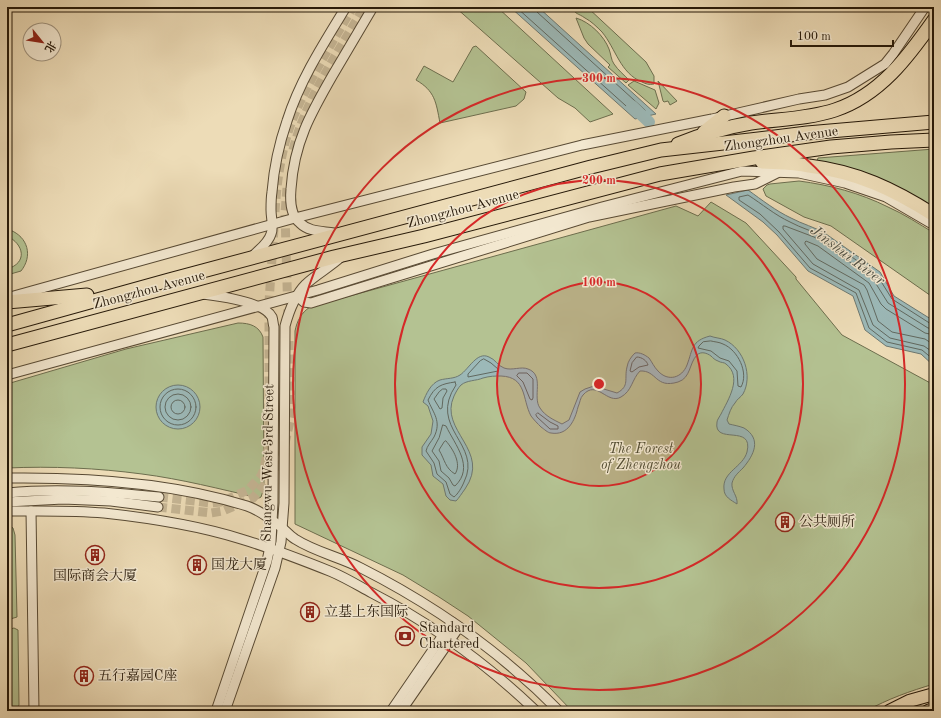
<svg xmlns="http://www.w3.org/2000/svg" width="941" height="718" font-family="'Old Standard TT','Noto Serif SC',serif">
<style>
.green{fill:#b4c292;stroke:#6d6e4e}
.water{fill:#9cb9b8;stroke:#6d7972}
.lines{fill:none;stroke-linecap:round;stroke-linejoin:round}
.shore{stroke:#616960;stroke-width:1}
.river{stroke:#9cb9b8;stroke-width:12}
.minor-tunnel{stroke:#c5b594;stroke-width:9;stroke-dasharray:9 4.5;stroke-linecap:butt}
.minor-casing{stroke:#584a34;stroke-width:11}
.major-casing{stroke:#261909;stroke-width:14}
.highway-casing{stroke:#261909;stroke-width:15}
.minor{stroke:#f3e8d0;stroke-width:9}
.major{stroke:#eddcb7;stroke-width:12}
.highway{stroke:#eddcb7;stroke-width:13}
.ring{fill:none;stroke:#d62828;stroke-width:2}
.labels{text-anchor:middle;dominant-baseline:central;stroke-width:3;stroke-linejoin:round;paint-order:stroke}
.street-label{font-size:14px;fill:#261909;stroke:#f3e8d0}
.park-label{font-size:14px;font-style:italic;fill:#514c32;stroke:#f3e8d0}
.poi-label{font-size:14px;fill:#261909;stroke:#f3e8d0;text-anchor:start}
.water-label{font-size:15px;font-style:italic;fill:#4f5146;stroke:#f3e8d0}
.centre{fill:#d62828;stroke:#f3e8d0;stroke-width:2}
.ring-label{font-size:12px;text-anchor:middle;font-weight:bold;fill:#d62828;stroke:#f3e8d0;stroke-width:3;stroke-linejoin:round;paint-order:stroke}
</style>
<rect width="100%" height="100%" fill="#eddcb7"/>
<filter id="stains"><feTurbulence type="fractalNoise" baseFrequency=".005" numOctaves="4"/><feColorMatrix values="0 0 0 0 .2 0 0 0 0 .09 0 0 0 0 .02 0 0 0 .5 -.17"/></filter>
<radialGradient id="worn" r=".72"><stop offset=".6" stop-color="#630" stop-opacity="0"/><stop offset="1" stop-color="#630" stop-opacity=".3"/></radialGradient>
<g class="green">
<polygon points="455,7 497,7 613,114 590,122 575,108 558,98"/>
<path d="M 571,7 L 587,7 L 646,62 L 654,76 L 654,84 C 649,85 646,84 642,82 C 620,73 616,49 602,32 C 597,27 591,21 585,18 C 578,13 576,15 571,7 Z"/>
<path d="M 576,18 C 590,22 604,36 609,49 C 611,54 611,60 614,64 C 618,70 624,75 629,80 L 626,83 L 608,67 L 610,65 L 588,44 L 584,38 Z"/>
<path d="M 476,46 L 526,92 L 524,99 L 516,106 L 440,123 C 436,102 435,91 416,80 L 424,66 L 453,82 L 473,47 Z"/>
<polygon points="634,81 655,90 659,103 656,109 628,85"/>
<polygon points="658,81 677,101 670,105 668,101 664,102 663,101"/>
<polygon points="934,149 934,208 861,173 817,161 818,158"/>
<path d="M 799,181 C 830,185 860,193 888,207 C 904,214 919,224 934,233 L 934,298 L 831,226 L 804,217 L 766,196 L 763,189 L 767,185 L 770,184 Z"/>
<path d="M 711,202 L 746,223 L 796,277 L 796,279 L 842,335 L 934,385 L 934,684 C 910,691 888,699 866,711 L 572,711 L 526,663 L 468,616 L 439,597 L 403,575 L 295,524 L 295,331 C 297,321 301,313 310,307 L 676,206 L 698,216 Z"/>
<path d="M 10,230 C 28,237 33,256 21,271 L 7,275 L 7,269 C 28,263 24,244 7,236 L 7,231 Z"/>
<path d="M 238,323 C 250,323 259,326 263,337 L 264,488 L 261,497 L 259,498 C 220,489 181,479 142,474 C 97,468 52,466 7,468 L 7,384 L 126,349 Z"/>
<polygon points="7,524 13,528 15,535 17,617 7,620"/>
<polygon points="14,628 18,630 19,705 18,707 7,708 7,630"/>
</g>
<g class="water">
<polygon points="510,7 538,7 656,114 635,119"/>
<path d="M 748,190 C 762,200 776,211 791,218 C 802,224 815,227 826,234 L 880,272 L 894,296 L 934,321 L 934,366 L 921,354 L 886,346 L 865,330 L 853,296 L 808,271 L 777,235 L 763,222 L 726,195 Z"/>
<path d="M 710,336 C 715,338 721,338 725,340 C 744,349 753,376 743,394 C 741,397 737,399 735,403 C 731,407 729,414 727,420 L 729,424 C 733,425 739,426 744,428 C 762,439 754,455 743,468 C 738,473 734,476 732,483 C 731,491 738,496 737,504 C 731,500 724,497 724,489 C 722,472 743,467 747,452 C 754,423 713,446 717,422 C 717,420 720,416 721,414 C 728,400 743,377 726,364 C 724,362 721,363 718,361 C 715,360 713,358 711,356 C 707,353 701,351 697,355 C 689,363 691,378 678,382 C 655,389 657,370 640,371 C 632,379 632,391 621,397 C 607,405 597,379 583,395 C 580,398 580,403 578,407 C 575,420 568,436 551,433 C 548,433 544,429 541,427 C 538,424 534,420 531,416 C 522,399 527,377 501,376 C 495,376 490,376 483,378 C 476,381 467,380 461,385 C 458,388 456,392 454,396 C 438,431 492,450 465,489 C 462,493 459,498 456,501 L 450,500 L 446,496 L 443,484 L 433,476 L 431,465 L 422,455 L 422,447 L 431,434 L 433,421 L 428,406 L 423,402 C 426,394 431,383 440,380 C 447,378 454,379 460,375 C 469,369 477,351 489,357 C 495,359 498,366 504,368 C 512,371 521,366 528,369 C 545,375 532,397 540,408 C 545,416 554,420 562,424 L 569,420 L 580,392 L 585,389 L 594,386 L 617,393 C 630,386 624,379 627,367 C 628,361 631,357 635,353 C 640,352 645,355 649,358 C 652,362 654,367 658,371 C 668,382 682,378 687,365 C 693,349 691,341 710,336 Z"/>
<circle cx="178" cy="407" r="22"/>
</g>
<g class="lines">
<g class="shore">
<polyline points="516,7 635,114 645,113 645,110 537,12 536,7"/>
<path d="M 934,324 L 931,324 L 892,299 L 877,275 L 824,237 C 813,231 801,228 790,222 C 775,215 762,204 748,195 L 739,197 L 739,200 L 760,214 L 779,232 L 810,268 L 856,293 L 869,328 L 887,342 L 922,350 L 934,360"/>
<polyline points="934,329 928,328 888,303 873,279 821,241 814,237 785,226 783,226 783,229 813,264 859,290 873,325 890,338 924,346 934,353"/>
<polyline points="934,335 925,333 886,309 881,304 869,283 818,246 806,241 805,242 805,244 817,259 864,285 867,290 878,321 892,332 925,339 934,345"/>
<path d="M 711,341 C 715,342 719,342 723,344 C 738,350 749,373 741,387 L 738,386 L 737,371 L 729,361 L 720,358 L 711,351 L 698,348 L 699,346 L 703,342 Z"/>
<path d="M 637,357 C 642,357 647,361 648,365 L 639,367 L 632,372 L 630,371 L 632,363 Z"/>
<polygon points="484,359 491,363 498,369 498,371 468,377 468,374 480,361"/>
<polygon points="519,373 527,373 533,379 533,398 532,400 530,399 523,382 517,376"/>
<path d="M 455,382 L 456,385 C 427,428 483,444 464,482 C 462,487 458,494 454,497 L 450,494 L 446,482 L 437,474 L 434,463 L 426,451 C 427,446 431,442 434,437 C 442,421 433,413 428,400 C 435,386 441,384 455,382 Z"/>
<polygon points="443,389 446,389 447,391 443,398 442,408 440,409 434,399 439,392"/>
<circle cx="178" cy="407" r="18"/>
<circle cx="178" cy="407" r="13"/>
<circle cx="178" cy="407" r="7"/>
<polygon points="538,413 550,422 558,426 558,429 550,429 537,417 536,415"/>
<path d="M 443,425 L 446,426 C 455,445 475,467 455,486 L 453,485 L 449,478 L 441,471 L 439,461 L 432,451 L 439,438 Z"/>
<path d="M 446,441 C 453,449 462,464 455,474 C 445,468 445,460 439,450 L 444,442 Z"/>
</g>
<polyline class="river" points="632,106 649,122"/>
<g class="minor-tunnel">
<path d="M 293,150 C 306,98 338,53 364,7"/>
<polyline points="287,188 285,213 288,317"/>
<path d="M 275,212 C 277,178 282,143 296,111 C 312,75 333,41 353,7"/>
<polyline points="159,497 211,503 221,502 248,490 261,476 264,469 268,449 269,425 269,302 274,229"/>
<polyline points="158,507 211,513 223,511 253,498 268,481 277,466 283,452 291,417 289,340"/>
</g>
<g class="minor-casing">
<g id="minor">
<path d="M 334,233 C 322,231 309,232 300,223 C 290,215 290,200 291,189 C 294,142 311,113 334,73 C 347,51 360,29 373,7"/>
<path d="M 252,257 C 258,250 268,244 271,234 C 274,227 271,218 271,210 C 271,204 271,198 272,192 C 274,167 279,144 287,121 C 300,80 324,43 346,7"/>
<path d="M 203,294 C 219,296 264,302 272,317 C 273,320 273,324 274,327 L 273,503 L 271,542 L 267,561 L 216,711"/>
<polyline points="297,296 304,302 311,303 589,217 734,187 755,184 777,173"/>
<polyline points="10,297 295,218 582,145 712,119 799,99 825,95 848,87 885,64 893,54 925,7"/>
<polyline points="7,375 318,290 433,254 602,207 742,171 799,173 845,183 886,197 934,225"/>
<path d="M 7,478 C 86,477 171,482 247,506 C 259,510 271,519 281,527 C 286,531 290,536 295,539 C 315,552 340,557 361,568 C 434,605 501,652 559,711"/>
<path d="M 7,493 C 59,488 108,492 159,497"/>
<polyline points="7,502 63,499 111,501 158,507"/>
<path d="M 7,511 C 39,511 72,510 104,513 C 150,518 197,525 241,539 C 271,548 302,560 332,572 C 346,578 359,586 372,593 C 432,624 487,664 536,711"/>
<polyline points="31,511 34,711"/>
<path d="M 225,711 L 275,568 L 281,542 L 284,503 L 285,326 C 289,311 295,295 306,284 C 317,274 330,267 341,257"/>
<polyline points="391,711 452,622"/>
<polyline points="401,711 459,627"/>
</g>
</g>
<g class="major-casing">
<g id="major">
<polyline points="889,711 909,701 934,694"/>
<polyline points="928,711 934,709"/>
</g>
</g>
<g class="highway-casing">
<g id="highway">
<polyline points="704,132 724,116"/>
<path d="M 678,144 C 701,135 726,127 751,123 C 778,119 808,119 835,110 C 880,95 908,57 934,20"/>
<path d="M 762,162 C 778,163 793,163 809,166 C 857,172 893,189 934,215"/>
<polyline points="7,302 87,295"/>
<polyline points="7,325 169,280 591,167 661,150 750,140 807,133 934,122"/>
<polyline points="7,345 334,257 424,236 660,174 754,158 831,147 891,142 934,140"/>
</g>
</g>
<use href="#minor" class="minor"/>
<use href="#major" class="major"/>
<use href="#highway" class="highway"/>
</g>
<circle cx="599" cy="384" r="102" fill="#d62828" fill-opacity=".12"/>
<g class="ring">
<circle cx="599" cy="384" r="102"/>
<circle cx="599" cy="384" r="204"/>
<circle cx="599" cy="384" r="306"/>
</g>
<defs>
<g id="building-ring" transform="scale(1)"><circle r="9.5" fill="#f3e8d0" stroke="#8f2418" stroke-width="1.5"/><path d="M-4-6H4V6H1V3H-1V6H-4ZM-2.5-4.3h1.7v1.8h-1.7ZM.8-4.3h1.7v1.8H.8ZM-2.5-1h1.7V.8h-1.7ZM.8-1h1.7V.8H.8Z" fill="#8f2418"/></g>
<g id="bank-ring" transform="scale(1)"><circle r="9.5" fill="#f3e8d0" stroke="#8f2418" stroke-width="1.5"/><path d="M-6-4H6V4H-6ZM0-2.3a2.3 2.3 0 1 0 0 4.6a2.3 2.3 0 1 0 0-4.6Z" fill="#8f2418"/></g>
</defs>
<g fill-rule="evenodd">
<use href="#building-ring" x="785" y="522"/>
<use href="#building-ring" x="95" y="555"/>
<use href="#building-ring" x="197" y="565"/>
<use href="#building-ring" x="310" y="612"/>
<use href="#bank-ring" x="405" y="636"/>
<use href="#building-ring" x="84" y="676"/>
</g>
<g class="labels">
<g class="street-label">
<text transform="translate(781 139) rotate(-8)">Zhongzhou Avenue</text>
<text transform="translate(463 209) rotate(-15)">Zhongzhou Avenue</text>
<text transform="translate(149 290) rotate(-15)">Zhongzhou Avenue</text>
<text transform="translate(268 463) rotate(-89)">Shangwu West 3rd Street</text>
</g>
<g class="park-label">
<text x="641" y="449">The Forest<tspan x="641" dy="16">of Zhengzhou</tspan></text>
</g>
<g class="poi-label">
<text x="799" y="522">公共厕所</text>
<text x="211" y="565">国龙大厦</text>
<text x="95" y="576" text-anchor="middle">国际商会大厦</text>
<text x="324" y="612">立基上东国际</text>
<text x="419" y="628">Standard<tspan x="419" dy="16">Chartered</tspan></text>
<text x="98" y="676">五行嘉园C座</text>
</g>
<g class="water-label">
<text transform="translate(847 256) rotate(37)">Jinshui River</text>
</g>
</g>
<circle cx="599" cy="384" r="6" class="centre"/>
<g class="ring-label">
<text x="599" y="82">300 m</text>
<text x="599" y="184">200 m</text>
<text x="599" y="286">100 m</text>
</g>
<rect width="941" height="718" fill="none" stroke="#eddcb7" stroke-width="24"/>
<rect x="8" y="8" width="925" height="702" fill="none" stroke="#261909" stroke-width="2"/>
<rect x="12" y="12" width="917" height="694" fill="none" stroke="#261909"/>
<g transform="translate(42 42) rotate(120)"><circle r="19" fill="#f3e8d0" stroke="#a19580"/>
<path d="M0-3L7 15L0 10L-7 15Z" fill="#8f2418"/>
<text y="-6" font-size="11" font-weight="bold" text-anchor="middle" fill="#261909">北</text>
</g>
<path d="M791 40v6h102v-6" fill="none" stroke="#261909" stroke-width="2"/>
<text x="797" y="40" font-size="12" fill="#261909" stroke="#f3e8d0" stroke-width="3" paint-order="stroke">100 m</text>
<rect width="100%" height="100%" filter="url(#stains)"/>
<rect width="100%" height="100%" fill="url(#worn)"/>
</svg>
